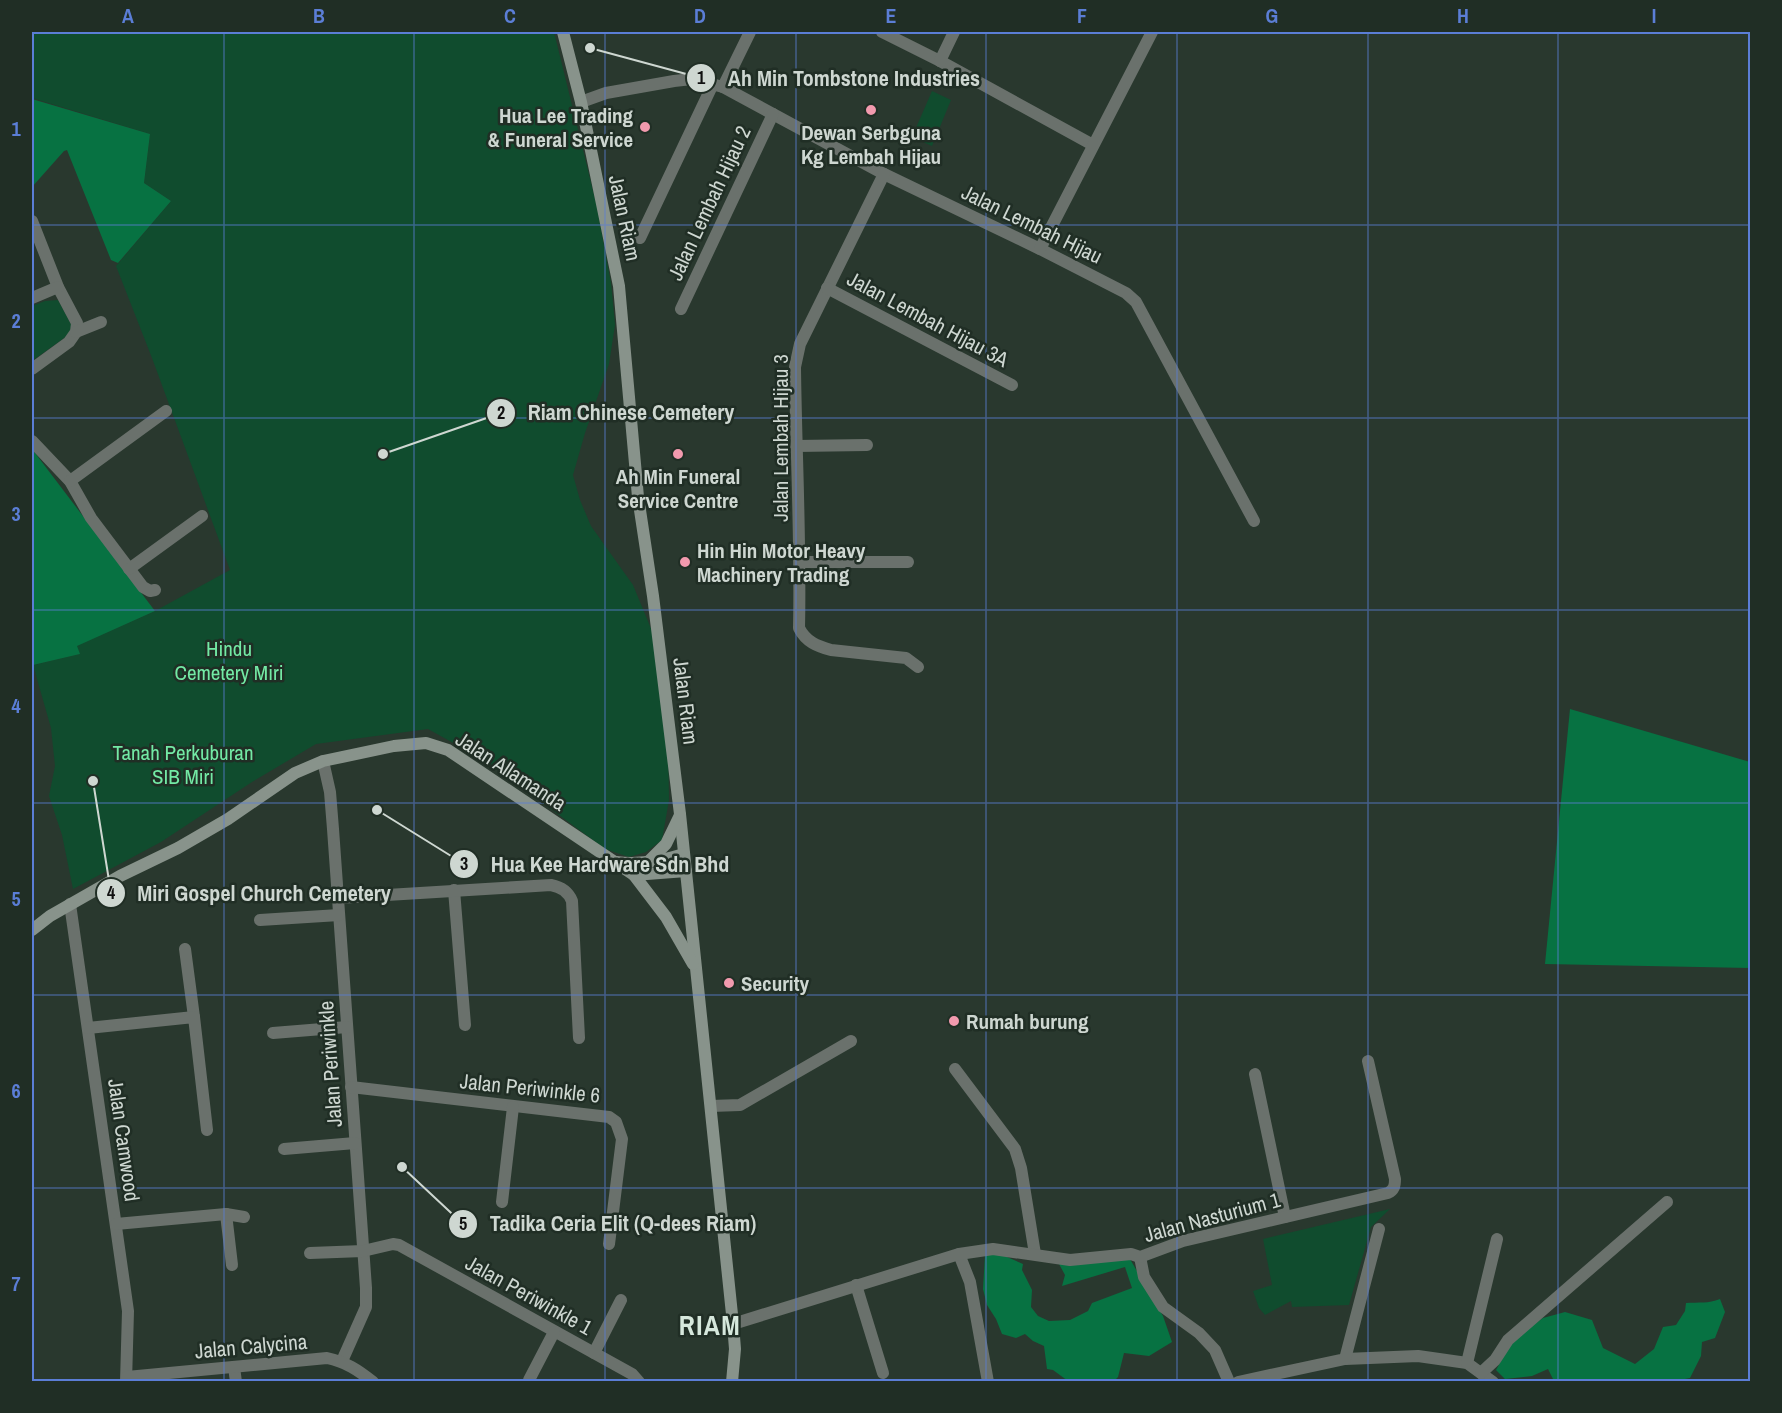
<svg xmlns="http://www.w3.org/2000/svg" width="1782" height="1413" font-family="'Archivo Narrow',sans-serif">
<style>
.green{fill:#104c2e}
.forest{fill:#077242}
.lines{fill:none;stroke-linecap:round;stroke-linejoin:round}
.street{stroke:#6a716c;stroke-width:12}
.secondary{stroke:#88938b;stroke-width:12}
.grid{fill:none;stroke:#5b7ed6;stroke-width:1.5;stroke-opacity:0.55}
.poi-dot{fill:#f29aae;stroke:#202e25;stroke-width:2}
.labels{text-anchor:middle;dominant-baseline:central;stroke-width:5;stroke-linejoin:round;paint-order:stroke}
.poi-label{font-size:21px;font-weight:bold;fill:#ced7d1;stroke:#202e25;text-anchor:start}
.street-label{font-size:21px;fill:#ced7d1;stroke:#202e25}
.park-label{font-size:21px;fill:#73eaa5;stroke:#202e25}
.district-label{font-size:27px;font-weight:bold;letter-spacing:1.5px;fill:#d6e8dc;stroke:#202e25}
.leader{fill:none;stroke:#ced7d1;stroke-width:2}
.callout-dot{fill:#ced7d1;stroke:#202e25;stroke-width:2}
.mark-label{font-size:18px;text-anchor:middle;font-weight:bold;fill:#111}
.callout-label{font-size:22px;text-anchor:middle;font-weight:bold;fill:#ced7d1;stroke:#202e25;stroke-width:5;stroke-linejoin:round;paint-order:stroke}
.neatline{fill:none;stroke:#5b7ed6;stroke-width:2}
.grid-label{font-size:20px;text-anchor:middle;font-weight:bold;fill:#5b7ed6}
</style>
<rect width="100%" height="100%" fill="#29382e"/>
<g class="green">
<polygon points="32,32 554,32 597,207 611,283 615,325 609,364 585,433 573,475 580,500 591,526 633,585 652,631 668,738 669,800 662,840 646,852 629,857 605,849 486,761 428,729 316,744 252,782 161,842 73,889 62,835 49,796 55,766 51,728 33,665 79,654 76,646 155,611 230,570 152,358 116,266 171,201 144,183 150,134 32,98"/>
<polygon points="932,91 951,100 932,146 912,137"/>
<polygon points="58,300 71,324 71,332 67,336 32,361 32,306 45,301"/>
<polygon points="1390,1209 1371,1227 1349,1305 1292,1307 1291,1301 1265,1315 1259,1308 1253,1291 1272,1285 1263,1239"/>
</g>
<g class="forest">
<polygon points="32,99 150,134 144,183 171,201 118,263 111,260 67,150 64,151 32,187"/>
<polygon points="32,449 155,611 77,646 80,654 33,665 32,664"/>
<polygon points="1570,709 1750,762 1750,968 1545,964"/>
<polygon points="998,1253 1023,1264 1022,1270 1032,1290 1031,1307 1038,1316 1049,1321 1070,1320 1088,1311 1092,1303 1132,1288 1125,1267 1062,1286 1065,1275 1059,1264 1130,1259 1163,1316 1172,1342 1149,1356 1124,1353 1118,1377 1114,1381 1068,1381 1053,1370 1047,1369 1044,1346 1033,1341 1025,1334 1016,1338 1002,1334 996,1319 987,1305 983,1289 985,1255"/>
<path d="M 1720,1299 L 1725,1312 L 1715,1338 L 1702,1342 L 1701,1356 L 1690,1378 L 1670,1382 L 1557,1382 L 1553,1379 L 1548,1369 L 1532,1376 L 1505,1379 L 1496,1370 L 1506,1352 L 1509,1342 L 1543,1318 L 1565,1312 L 1592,1320 L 1603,1348 L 1635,1364 L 1654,1349 L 1663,1327 L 1676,1325 L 1685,1311 L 1686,1303 C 1699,1302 1708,1304 1720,1299 Z"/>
</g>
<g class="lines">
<g class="street">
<polyline points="882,32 940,61 1093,145"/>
<polyline points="940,61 954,32"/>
<polyline points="723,87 750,32"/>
<polyline points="581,102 606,93 674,81 692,79 723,87 884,174 1040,249 1126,293 1136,302 1254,521"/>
<path d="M 884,174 L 800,344 L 795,367 C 796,454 801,541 799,628 C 806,642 817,646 831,650 L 906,658 L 918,667"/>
<polyline points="32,221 58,287 77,323 76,332 69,342 32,369"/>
<polyline points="640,238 713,84"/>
<polyline points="1040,249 1152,32"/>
<polyline points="827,288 1012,385"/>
<polyline points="32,298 58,287"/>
<polyline points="681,309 773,114"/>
<polyline points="76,332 101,322"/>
<polyline points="32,441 70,481 91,518 143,587 150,591 155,590"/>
<polyline points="796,446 867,445"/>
<polyline points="70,481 166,411"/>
<polyline points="800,562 908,562"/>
<polyline points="129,569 202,516"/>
<polyline points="323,761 330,792 333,829 366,1288 366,1307 342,1361"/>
<polyline points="454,890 465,1025"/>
<path d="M 338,898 L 551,885 C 561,887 568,891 572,901 L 579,1038"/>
<polyline points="70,904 128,1311 126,1382"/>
<polyline points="260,920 339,915"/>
<polyline points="185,949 194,1017"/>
<polyline points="88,1028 194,1017 207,1130"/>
<polyline points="273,1033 347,1027"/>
<polyline points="955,1069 1015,1149 1021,1168 1035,1254"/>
<polyline points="1255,1074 1285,1217"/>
<polyline points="351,1087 609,1117 616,1122 622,1139 609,1244"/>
<polyline points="711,1106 740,1105 851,1041"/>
<polyline points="284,1149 355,1143"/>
<polyline points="502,1202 513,1107"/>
<polyline points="226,1214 232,1265"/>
<polyline points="116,1224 226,1214 244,1217"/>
<polyline points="310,1253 363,1251 393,1244 399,1245 632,1374 639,1382"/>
<polyline points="959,1254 970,1282 988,1382"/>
<polyline points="1140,1257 1144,1277 1163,1307 1199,1333 1215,1350 1229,1382"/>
<polyline points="856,1285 883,1373"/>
<path d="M 733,1324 L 959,1254 L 993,1249 L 1070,1260 L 1131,1254 L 1140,1257 L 1183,1241 L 1388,1193 C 1394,1190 1395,1186 1395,1179 L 1368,1061"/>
<polyline points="594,1353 621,1300"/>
<polyline points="1345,1359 1418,1356 1467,1363 1493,1382"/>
<polyline points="1467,1363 1497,1239"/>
<polyline points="234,1367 236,1382"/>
<polyline points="1481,1373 1495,1360 1508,1340 1667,1202"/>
<path d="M 127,1377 L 327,1358 C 346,1362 358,1370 373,1382"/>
<polyline points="529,1380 554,1332"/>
<polyline points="1238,1382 1345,1359 1379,1229"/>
</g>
<g class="secondary">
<polyline points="563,32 581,102 619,286 638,497 653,596 680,814 733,1324 735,1349 732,1382"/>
<path d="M 616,862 C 640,865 662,861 684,854"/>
<polyline points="648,862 666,844 680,815"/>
<polyline points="634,875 666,917 693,964"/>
<polyline points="32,930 50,916 120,876 178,848 228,819 295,773 323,761 394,746 426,743 448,750 634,875 686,871"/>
</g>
</g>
<path class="grid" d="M 224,32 L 224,1382M 414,32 L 414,1382M 605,32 L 605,1382M 796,32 L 796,1382M 986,32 L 986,1382M 1177,32 L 1177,1382M 1368,32 L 1368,1382M 1558,32 L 1558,1382M 32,225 L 1750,225M 32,418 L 1750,418M 32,610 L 1750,610M 32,803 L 1750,803M 32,995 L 1750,995M 32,1188 L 1750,1188"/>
<g class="poi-dot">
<circle cx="871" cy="110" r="6"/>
<circle cx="645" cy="127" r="6"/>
<circle cx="678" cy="454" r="6"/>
<circle cx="685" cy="562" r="6"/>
<circle cx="729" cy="983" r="6"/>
<circle cx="954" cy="1021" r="6"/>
</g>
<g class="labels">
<g class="poi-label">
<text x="633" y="115" text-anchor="end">Hua Lee Trading<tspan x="633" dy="24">&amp; Funeral Service</tspan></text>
<text x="871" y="132" text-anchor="middle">Dewan Serbguna<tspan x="871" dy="24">Kg Lembah Hijau</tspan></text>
<text x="678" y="476" text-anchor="middle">Ah Min Funeral<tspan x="678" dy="24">Service Centre</tspan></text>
<text x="697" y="550">Hin Hin Motor Heavy<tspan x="697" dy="24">Machinery Trading</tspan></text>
<text x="741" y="983">Security</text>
<text x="966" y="1021">Rumah burung</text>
</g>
<g class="street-label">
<text transform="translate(709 203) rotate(-65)">Jalan Lembah Hijau 2</text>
<text transform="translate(625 218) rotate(78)">Jalan Riam</text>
<text transform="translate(1032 224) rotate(26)">Jalan Lembah Hijau</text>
<text transform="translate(928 319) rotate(28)">Jalan Lembah Hijau 3A</text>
<text transform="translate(780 438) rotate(-90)">Jalan Lembah Hijau 3</text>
<text transform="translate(686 701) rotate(83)">Jalan Riam</text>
<text transform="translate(511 771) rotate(33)">Jalan Allamanda</text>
<text transform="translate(330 1064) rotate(-94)">Jalan Periwinkle</text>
<text transform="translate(530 1088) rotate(6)">Jalan Periwinkle 6</text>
<text transform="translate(124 1140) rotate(82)">Jalan Camwood</text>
<text transform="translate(1212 1217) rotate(-15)">Jalan Nasturium 1</text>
<text transform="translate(529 1295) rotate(29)">Jalan Periwinkle 1</text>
<text transform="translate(251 1346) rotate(-5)">Jalan Calycina</text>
</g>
<g class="park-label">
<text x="229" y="648">Hindu<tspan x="229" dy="24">Cemetery Miri</tspan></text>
<text x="183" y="752">Tanah Perkuburan<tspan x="183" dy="24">SIB Miri</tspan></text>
</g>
<g class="district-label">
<text x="710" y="1325">RIAM</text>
</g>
</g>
<path class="leader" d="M590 48L701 78M383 454L501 413M377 810L464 864M93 781L111 893M402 1167L463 1224"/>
<g class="callout-dot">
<circle cx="590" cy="48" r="6"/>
<circle cx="383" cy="454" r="6"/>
<circle cx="377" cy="810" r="6"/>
<circle cx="93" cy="781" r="6"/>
<circle cx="402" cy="1167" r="6"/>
<circle cx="701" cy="78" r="15"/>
<circle cx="501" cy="413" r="15"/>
<circle cx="464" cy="864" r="15"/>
<circle cx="111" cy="893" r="15"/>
<circle cx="463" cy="1224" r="15"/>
</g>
<g class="mark-label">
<text x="701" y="84">1</text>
<text x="501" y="419">2</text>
<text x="464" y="870">3</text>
<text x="111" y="899">4</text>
<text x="463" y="1230">5</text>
</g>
<g class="callout-label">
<text x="854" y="86">Ah Min Tombstone Industries</text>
<text x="631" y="420">Riam Chinese Cemetery</text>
<text x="610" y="872">Hua Kee Hardware Sdn Bhd</text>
<text x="264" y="901">Miri Gospel Church Cemetery</text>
<text x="623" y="1231">Tadika Ceria Elit (Q-dees Riam)</text>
</g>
<rect width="1782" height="1413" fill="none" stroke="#202e25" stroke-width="66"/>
<rect x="33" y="33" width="1716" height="1347" class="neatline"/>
<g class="grid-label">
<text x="128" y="23">A</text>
<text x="319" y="23">B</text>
<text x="510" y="23">C</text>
<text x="700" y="23">D</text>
<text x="891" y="23">E</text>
<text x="1082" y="23">F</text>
<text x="1272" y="23">G</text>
<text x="1463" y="23">H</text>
<text x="1654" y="23">I</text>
<text x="16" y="136">1</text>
<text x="16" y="328">2</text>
<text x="16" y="521">3</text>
<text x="16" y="713">4</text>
<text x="16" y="906">5</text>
<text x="16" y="1098">6</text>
<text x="16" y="1291">7</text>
</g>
</svg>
